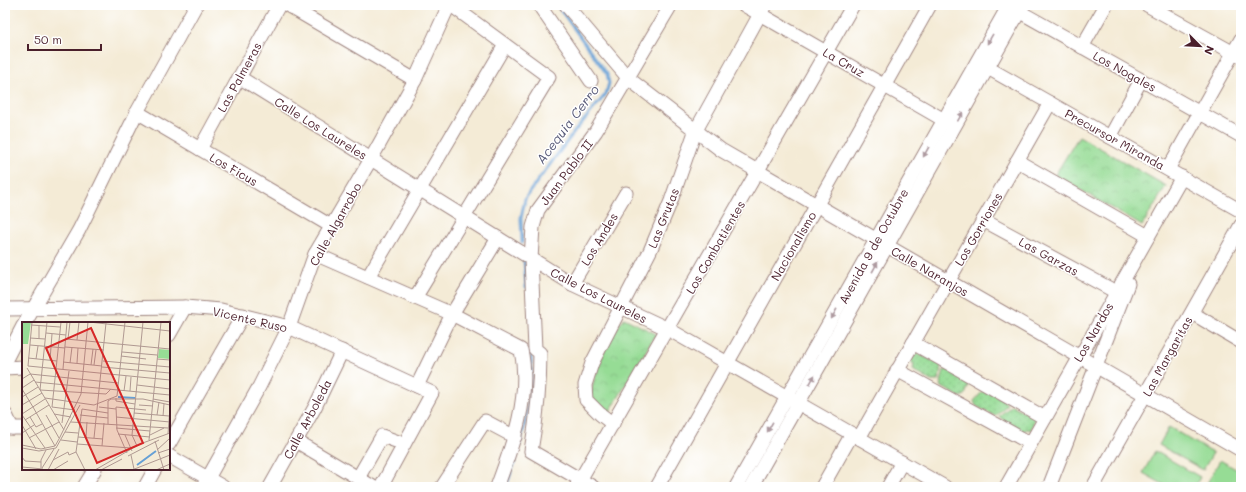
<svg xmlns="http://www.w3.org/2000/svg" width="1246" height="492" font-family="Mali,sans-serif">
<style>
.grass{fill:url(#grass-dots);stroke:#707e60}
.park{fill:url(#park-crowns);stroke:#707e60}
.garden{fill:#96dc95;stroke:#707e60}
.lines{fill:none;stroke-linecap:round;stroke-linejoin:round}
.stream{stroke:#66a0d5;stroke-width:3}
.minor-casing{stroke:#9f8580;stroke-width:15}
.minor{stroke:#fff;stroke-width:13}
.oneway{fill:#ae9aa0}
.labels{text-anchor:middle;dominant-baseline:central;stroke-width:3;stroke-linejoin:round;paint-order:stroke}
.street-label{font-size:12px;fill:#4a1f2b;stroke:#fff}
.water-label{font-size:13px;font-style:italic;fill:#575977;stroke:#fff}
.inset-river{fill:none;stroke:#66a0d5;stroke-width:2}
.inset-road{fill:none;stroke:#b09992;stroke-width:1}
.view{fill:#d62828;fill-opacity:0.15;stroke:#d62828;stroke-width:2}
.inset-edge{fill:none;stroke:#4a1f2b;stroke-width:2}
</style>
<defs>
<pattern id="grass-dots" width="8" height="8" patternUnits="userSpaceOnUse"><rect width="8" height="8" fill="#96dc95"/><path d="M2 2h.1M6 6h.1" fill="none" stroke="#83bc81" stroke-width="1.8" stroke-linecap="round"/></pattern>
<pattern id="park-crowns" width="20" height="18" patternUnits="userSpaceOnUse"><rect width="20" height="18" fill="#96dc95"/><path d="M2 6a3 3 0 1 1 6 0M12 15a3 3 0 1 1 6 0" fill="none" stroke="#83bc81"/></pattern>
</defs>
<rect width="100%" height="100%" fill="#fff"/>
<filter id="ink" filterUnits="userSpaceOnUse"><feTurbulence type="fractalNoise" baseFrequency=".025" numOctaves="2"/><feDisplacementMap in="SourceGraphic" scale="8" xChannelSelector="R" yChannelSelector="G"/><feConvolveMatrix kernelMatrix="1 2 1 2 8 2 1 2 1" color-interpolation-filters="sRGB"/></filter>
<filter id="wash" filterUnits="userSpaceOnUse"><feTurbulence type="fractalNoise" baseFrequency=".012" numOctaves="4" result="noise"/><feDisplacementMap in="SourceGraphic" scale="16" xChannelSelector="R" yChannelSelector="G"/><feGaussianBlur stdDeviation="0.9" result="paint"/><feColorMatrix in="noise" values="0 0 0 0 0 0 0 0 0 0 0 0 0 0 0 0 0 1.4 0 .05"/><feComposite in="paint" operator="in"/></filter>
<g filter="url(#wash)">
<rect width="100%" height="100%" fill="#f4ebd6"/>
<g class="grass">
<polygon points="916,353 941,365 939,381 931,381 913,370 914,365 910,362"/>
<polygon points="944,370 951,370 970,381 965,395 960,397 940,386"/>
<polygon points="984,390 1003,399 1007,405 995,416 976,406 974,401"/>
<polygon points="1012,405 1035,418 1031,430 1027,429 1022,432 1004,421 999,416"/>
</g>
<g class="park">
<polygon points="1079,136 1166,186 1142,226 1055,175"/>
<path d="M 624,318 L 656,334 L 609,413 L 590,397 C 596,367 606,342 624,318 Z"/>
</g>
<g class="garden">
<polygon points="1169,427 1213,453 1203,470 1159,445"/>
<polygon points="1155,451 1200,477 1195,487 1168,487 1143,473"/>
<polygon points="1220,460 1241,472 1241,478 1236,487 1205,487"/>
</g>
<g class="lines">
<g class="stream">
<polyline points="522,242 521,218 525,199 530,191 575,131 606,94 609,83 607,74 557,5"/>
<polyline points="524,259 526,287"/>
<path d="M 506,487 C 522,441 534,399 531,350"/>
</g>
</g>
</g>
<g filter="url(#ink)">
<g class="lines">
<g class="minor-casing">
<g id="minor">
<polyline points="287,5 415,80"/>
<polyline points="539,5 591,81"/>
<polyline points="566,5 629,79 721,150 1241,450"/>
<polyline points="744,5 944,120"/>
<polyline points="1147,5 1241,57"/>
<polyline points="1013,8 1241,136"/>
<polyline points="1082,47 1106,5"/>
<polyline points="988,68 1241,211"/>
<polyline points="239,77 572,284 668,329 945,487"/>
<polyline points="137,112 331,226"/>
<polyline points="1110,137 1141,80"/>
<polyline points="200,149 279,5"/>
<polyline points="1017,161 1148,236"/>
<polyline points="1168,169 1241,39"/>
<polyline points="983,220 1116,292"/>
<path d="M 315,254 L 452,314 L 521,350 C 531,396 513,444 497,487"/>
<polyline points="368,277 505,45"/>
<polyline points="572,284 626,193"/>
<polyline points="415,298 549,77 451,5"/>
<polyline points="5,309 185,307 221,310 289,327 432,393 381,487"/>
<polyline points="1192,313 1241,342"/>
<polyline points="25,323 79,230 137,112 196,5"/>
<polyline points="169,335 185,307"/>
<polyline points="913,343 1045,418"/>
<polyline points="5,361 23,326"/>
<polyline points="5,368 23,367"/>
<polyline points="897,370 1030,443"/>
<polyline points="417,386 452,314 498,238"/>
<polyline points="6,415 12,428"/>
<polyline points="613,424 600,414 586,400 585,385 592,363 650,251 671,201 695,132 765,5"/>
<polyline points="5,428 23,428"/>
<polyline points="859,438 1050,103"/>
<polyline points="296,441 373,487"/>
<polyline points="169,444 243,315"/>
<polyline points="169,456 223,487"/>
<polyline points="358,478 382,436 404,444"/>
<polyline points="84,487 95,469"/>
<polyline points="145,487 155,469"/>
<polyline points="203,487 259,387 289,327 315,254 371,159 415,80 449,5"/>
<polyline points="270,487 315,407 342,351"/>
<polyline points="442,487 485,421 515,437"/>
<polyline points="576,487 853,5"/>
<path d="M 593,487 L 531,451 C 537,418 540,386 540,353 L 535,349 L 531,259 L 533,227 L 538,210 L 596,131 L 671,5"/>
<polyline points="657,487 930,5"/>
<polyline points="736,487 1009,5"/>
<polyline points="751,487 1023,5"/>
<polyline points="822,487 852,434"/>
<polyline points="888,487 902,462"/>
<polyline points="1006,487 1182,177"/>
<polyline points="1049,487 1128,284"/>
<polyline points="1093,487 1241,225"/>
</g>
</g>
<use href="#minor" class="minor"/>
</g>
<defs><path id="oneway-solid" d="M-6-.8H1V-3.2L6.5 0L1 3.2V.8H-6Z"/></defs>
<g class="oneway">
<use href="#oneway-solid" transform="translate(990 39) rotate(120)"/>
<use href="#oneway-solid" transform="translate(960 117) rotate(-60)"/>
<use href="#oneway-solid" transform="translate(926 152) rotate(119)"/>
<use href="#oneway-solid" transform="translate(875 267) rotate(-61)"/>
<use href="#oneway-solid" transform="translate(834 314) rotate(119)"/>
<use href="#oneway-solid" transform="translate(812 380) rotate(-61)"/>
<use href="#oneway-solid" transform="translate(770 427) rotate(119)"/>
</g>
</g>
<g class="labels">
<g class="street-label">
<text transform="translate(844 62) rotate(30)">La Cruz</text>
<text transform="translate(1125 71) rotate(29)">Los Nogales</text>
<text transform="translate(239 77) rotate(-61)">Las Palmeras</text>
<text transform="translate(321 128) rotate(32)">Calle Los Laureles</text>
<text transform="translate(1115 139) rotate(29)">Precursor Miranda</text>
<text transform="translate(234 169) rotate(30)">Los Ficus</text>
<text transform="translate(566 172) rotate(-53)">Juan Pablo II</text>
<text transform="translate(663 218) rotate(-68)">Las Grutas</text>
<text transform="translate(335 224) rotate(-61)">Calle Algarrobo</text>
<text transform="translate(978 229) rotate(-60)">Los Gorriones</text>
<text transform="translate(599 239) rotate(-59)">Los Andes</text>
<text transform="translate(793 246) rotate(-60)">Nacionalismo</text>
<text transform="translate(873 246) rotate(-61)">Avenida 9 de Octubre</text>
<text transform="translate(715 247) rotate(-60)">Los Combatientes</text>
<text transform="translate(1049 256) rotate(29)">Las Garzas</text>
<text transform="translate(930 271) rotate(30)">Calle Naranjos</text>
<text transform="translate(599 295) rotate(27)">Calle Los Laureles</text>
<text transform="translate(250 319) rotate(13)">Vicente Ruso</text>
<text transform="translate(1093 332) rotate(-60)">Los Nardos</text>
<text transform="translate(1167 356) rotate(-61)">Las Margaritas</text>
<text transform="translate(307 419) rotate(-62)">Calle Arboleda</text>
</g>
<g class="water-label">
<text transform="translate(567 124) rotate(-53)">Acequia Cerro</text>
</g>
</g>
<g transform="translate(22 322)">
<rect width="148" height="148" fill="#f4ebd6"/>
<path d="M 137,27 L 148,28 L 148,37 L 136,36 Z" fill="#96dc95"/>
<path d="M 0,0 L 9,0 L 6,22 L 0,22 Z" fill="#96dc95"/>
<path class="inset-river" d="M 96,75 L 113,76M 115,143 L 134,129"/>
<path class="inset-road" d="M 25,0 L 18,68 L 84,72 L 89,67M 67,0 L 148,9M 9,3 L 38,5M 24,11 L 44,13M 8,16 L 23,17M 17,17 L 17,3M 44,17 L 148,27M 46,17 L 48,0M 55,18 L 57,0M 8,23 L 43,26M 43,25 L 82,28M 100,30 L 135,33M 99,34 L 124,37M 6,36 L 35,39M 14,37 L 16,24M 135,37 L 148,38M 28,38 L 30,12M 81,39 L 148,45M 41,40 L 80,44M 48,41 L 50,25M 55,41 L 56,26M 69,43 L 71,27M 72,43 L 74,28M 6,44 L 148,58M 6,44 L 10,0M 80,45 L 148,51M 5,46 L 42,108M 41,47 L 45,0M 0,57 L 8,52 L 96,61M 13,60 L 148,73M 115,63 L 148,67M 0,66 L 12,58M 0,67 L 11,85M 102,69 L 104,54M 108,69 L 109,55M 0,75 L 16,65M 23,76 L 72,83 L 95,74 L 103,0M 94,76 L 94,79 L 113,82M 131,77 L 148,80M 0,83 L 20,71M 117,83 L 131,84M 11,85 L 33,124M 30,85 L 39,0M 30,85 L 53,88M 77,85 L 94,87M 112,91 L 147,94M 0,92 L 23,77M 32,92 L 49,95M 0,93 L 23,126M 24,93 L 37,116M 58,93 L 86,96M 135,93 L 137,80M 141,94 L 142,82M 8,95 L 14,105 L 20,102M 94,95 L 148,100M 3,98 L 27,83M 49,100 L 146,106M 40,101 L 47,49M 86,102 L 86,79 L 89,77 L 121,77 L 148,83M 0,103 L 14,127M 94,106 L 128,109M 43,110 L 56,111M 0,111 L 12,103M 96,112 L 128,115M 146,112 L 148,85M 103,113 L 110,129M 128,113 L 142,106M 56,115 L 81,117M 64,115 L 65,100M 7,116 L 37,100M 72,116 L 84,1M 39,118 L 55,120M 127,118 L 139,0M 133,119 L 142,148M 55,122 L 109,126M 0,123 L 19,127 L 33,124 L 37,117 L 59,72 L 66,0M 80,124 L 82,101M 115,124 L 110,113 L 121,0M 0,126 L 17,129 L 34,126 L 58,83M 135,128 L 147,117M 105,131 L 95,108 L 94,85 L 124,88M 136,131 L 148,127M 109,133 L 112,147M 106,134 L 137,118M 0,135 L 3,139 L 19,140M 31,138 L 46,130 L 47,133 L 54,130M 0,145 L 21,147M 19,146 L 19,138 L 24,128M 20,146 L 32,127M 26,148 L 37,127M 31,148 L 46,139M 63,148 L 54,130 L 60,87 L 86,91M 73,148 L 118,122 L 148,111M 79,148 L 100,137M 110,148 L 148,133M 134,148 L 148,142"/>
<path class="view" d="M 69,6 L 121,121 L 75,141 L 24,26 Z"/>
<rect width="148" height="148" class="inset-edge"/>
</g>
<rect width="1246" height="492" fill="none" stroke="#fff" stroke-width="20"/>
<g transform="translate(1200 46) rotate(114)" stroke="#ffffff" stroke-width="3" paint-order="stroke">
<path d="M0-3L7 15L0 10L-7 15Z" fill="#4a1f2b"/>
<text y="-6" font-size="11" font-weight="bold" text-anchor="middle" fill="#4a1f2b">N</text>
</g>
<path d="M28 44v6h73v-6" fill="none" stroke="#4a1f2b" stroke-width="2"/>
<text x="34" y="44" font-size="12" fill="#4a1f2b" stroke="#ffffff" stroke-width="3" paint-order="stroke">50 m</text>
</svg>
